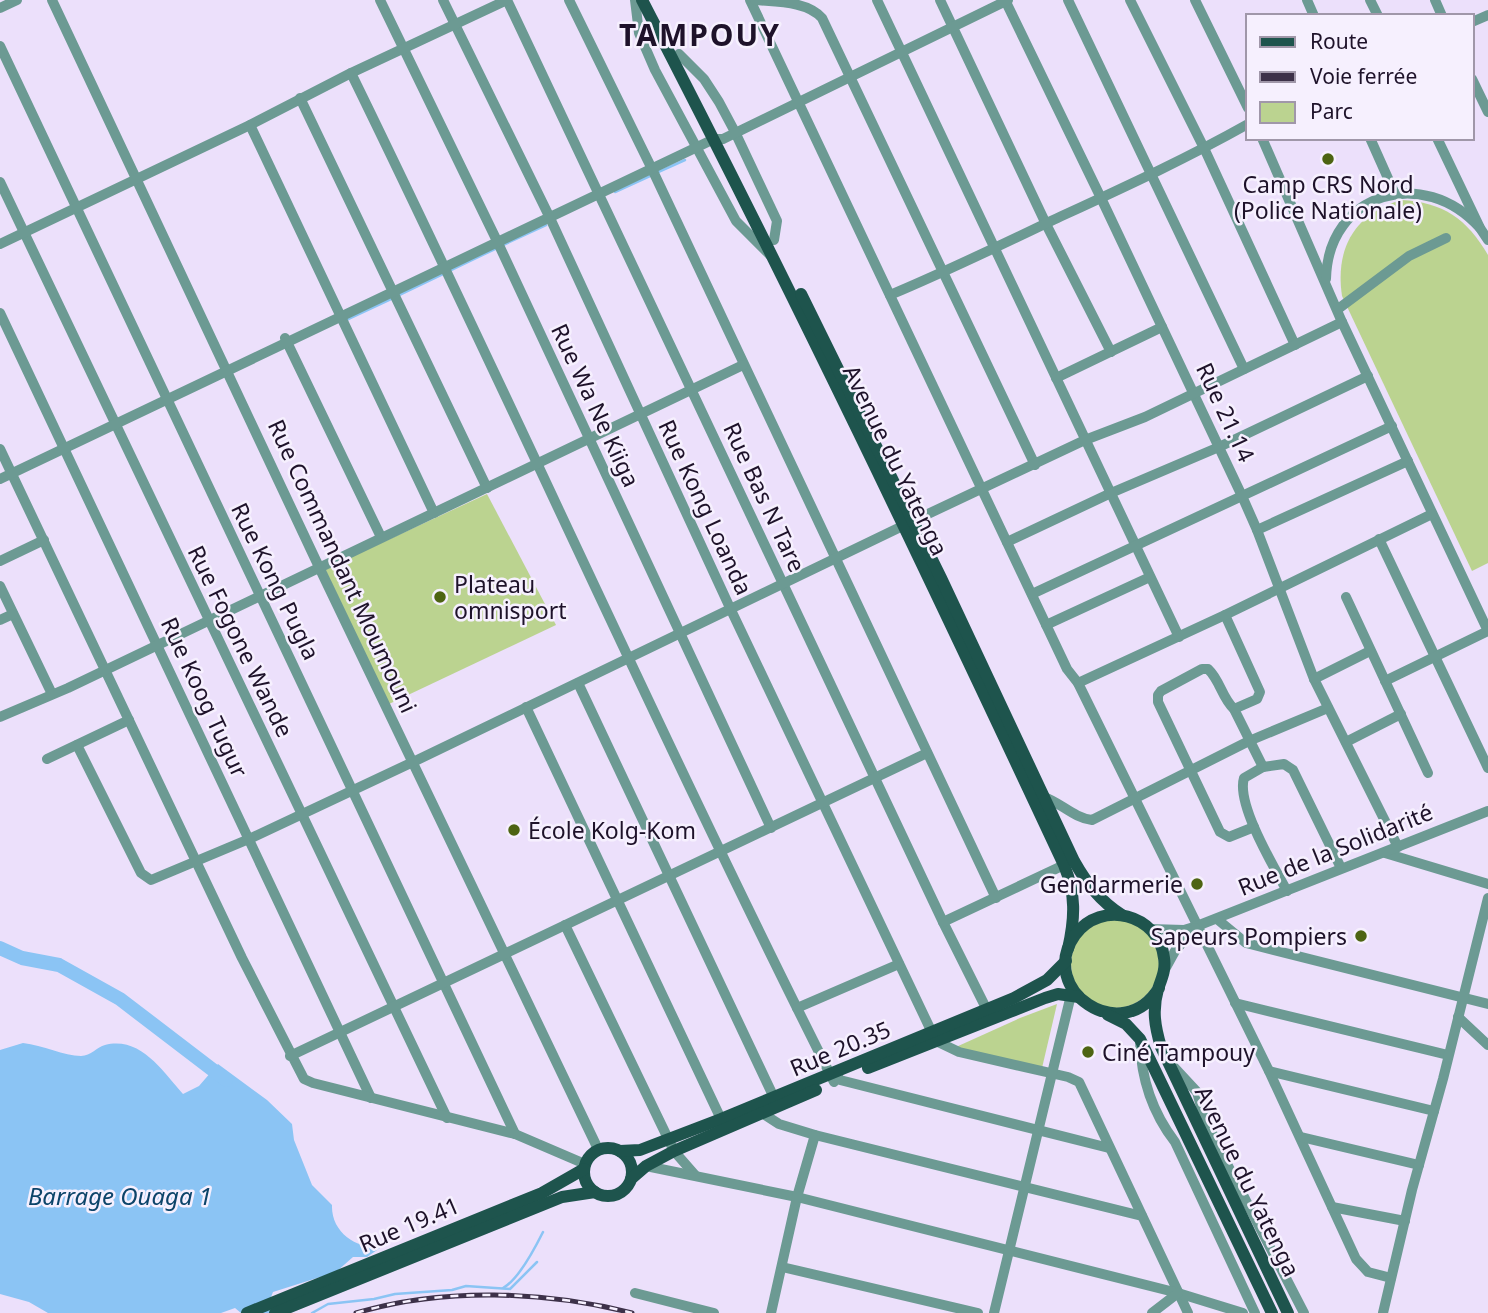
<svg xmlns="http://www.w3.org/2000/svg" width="1488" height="1313" font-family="'Noto Sans',sans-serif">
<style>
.green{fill:#bbd390}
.water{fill:#8bc4f4}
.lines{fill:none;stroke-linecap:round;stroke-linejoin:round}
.stream{stroke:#8bc4f4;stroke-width:2.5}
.river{stroke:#8bc4f4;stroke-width:14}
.minor{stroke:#6c9a93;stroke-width:10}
.major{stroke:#1e544d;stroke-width:12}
.rail-casing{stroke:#3d3149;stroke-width:5}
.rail{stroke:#f6f0fe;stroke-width:2.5;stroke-dasharray:8;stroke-linecap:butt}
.poi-dot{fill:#4d6412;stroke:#f6f0fe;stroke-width:2.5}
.labels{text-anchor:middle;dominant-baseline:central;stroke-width:5;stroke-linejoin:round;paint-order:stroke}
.poi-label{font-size:23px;fill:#1e122a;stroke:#f6f0fe;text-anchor:start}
.street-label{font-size:23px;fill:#1e122a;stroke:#f6f0fe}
.water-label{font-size:24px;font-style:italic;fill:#0c446a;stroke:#f6f0fe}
.district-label{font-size:30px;font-weight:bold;letter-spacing:2px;fill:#1e122a;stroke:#f6f0fe}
</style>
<rect width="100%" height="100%" fill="#ece0fb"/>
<g class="green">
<path d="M 1401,200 C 1443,202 1467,219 1488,255 L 1488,563 L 1472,571 L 1342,296 C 1335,249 1354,214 1401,200 Z"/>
<polygon points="487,494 556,625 389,704 325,569"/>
<circle cx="1115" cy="964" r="44"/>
<polygon points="1057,1004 1042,1068 956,1047 1020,1018"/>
</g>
<path class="water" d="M 23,1043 C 43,1045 64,1056 81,1056 C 91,1056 97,1047 105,1045 C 141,1036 163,1072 183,1094 L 199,1086 L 218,1064 L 267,1100 L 292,1124 L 294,1140 L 312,1185 L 332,1205 C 331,1232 355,1248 380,1248 L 367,1257 L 353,1257 L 336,1272 L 273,1292 L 271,1297 L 278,1313 L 241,1313 L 235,1308 L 221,1313 L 48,1313 L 29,1302 L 0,1294 L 0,1050 Z"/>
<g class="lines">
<g class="stream">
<polyline points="656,173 685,160"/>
<polyline points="615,192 650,176"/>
<polyline points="501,246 546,225"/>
<polyline points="451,270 495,249"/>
<polyline points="397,296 445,273"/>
<polyline points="346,320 391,299"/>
<path d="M 503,1288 C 518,1280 535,1248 543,1232"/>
<polyline points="312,1313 328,1304 374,1299 395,1294 452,1290 466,1286 510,1289 537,1262"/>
</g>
<polyline class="river" points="0,948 22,958 59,965 120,999 226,1080"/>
<g class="minor">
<polyline points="52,0 319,567 598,1149"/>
<polyline points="380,0 498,243 771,828"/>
<polyline points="443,0 550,218 731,610 936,1041 959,1052 1068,1077 1079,1082 1188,1313"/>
<polyline points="507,0 943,922 987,1010"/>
<polyline points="569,0 652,169 996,898"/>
<polyline points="635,0 639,33 655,70 736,221 771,256"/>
<polyline points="750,0 1067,669 1078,683 1269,1071 1356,1259 1368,1272 1391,1278"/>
<path d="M 755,0 C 776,2 807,1 822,18 L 1035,465"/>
<polyline points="877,0 1179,637"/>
<polyline points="940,0 1046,224 1111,352"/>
<polyline points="1005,0 1101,198 1242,496 1257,530 1314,679 1398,847"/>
<polyline points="1068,0 1244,369"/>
<polyline points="1130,0 1204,148 1295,345"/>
<polyline points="1195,0 1248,108"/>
<polyline points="1307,0 1314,16"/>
<polyline points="1370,0 1378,16"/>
<polyline points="1435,0 1442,16"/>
<polyline points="0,8 17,0"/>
<polyline points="1472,22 1488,15"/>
<polyline points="0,46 515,1134"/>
<polyline points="679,54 704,79 719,102 735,132 777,221 774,240"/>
<path d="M 351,73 C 515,408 666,749 834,1082"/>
<polyline points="1472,79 1488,112"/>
<polyline points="300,98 487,488"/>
<polyline points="250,125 434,513"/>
<polyline points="1262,138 1342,322 1488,631"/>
<polyline points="1370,138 1395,194"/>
<polyline points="1437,138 1480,228 1488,240"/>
<polyline points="0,182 447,1118"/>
<polyline points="0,244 250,125 351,73 507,0"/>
<path d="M 1326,279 C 1328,192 1424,165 1480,228"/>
<path d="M 890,295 C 945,272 997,247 1051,221 C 1118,190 1184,160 1248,124"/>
<polyline points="1338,309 1409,256 1446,238"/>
<polyline points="0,313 371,1098"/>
<polyline points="285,338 381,537"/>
<polyline points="1056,378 1162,327"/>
<polyline points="0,449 242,958 304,1079 313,1083 515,1134 585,1164"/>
<polyline points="0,479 714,139 723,139 1008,0"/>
<polyline points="1257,530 1408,461"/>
<polyline points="1379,539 1488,768"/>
<polyline points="1007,542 1111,493 1219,447 1368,376"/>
<polyline points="0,561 44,540"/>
<polyline points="0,586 52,694"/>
<polyline points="1032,594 1392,426"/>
<polyline points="1346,597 1428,773"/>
<polyline points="1225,615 1260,692 1257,699 1234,709"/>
<polyline points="0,620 13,614"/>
<polyline points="1046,625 1150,577"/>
<polyline points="1314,679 1370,651"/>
<polyline points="1385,681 1488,631"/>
<polyline points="578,683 777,1104"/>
<polyline points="1078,683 1225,615 1432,514"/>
<polyline points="526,707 721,1119"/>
<polyline points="0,717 68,688 743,365"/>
<polyline points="1346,742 1401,714"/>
<polyline points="77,745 141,873 151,880 249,839 413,762 913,521 1085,440 1145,417 1342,322"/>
<polyline points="47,759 129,720"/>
<path d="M 1044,797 C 1061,803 1074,818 1092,820 L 1249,741 L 1328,708"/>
<path d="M 1254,827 L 1229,837 L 1220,832 L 1158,702 L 1158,695 L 1161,691 L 1202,669 L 1208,669 C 1220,680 1222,698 1234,709 L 1263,767"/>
<polyline points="1385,853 1488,884"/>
<path d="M 1287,891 C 1274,867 1236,804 1244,778 L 1263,767 L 1284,764 L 1293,770 L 1341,868"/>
<polyline points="1217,919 1246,943 1488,1004"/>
<polyline points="943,922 1064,865"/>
<polyline points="565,925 674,1151 695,1175"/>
<polyline points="1150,929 1184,930 1197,926 1488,811"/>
<polyline points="1164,971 1175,951 1195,928"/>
<polyline points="1235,1003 1448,1055"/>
<polyline points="797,1008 899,964"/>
<polyline points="1458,1017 1488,1045"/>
<path d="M 1140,1041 C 1141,1079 1152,1112 1175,1142 L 1255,1313"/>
<polyline points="290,1056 927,753"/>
<polyline points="1171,1064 1197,1092 1203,1114 1225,1160 1304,1313"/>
<polyline points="1269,1071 1434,1111"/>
<polyline points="836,1073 840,1080 1109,1148"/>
<polyline points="762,1113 779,1124 815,1135 1142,1216"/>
<polyline points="1301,1137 1419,1165"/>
<polyline points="646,1166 797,1197 1178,1293 1243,1313"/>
<polyline points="1332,1207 1405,1221"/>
<polyline points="782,1267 978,1313"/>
<polyline points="635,1293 714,1313"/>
<polyline points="771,1313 797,1197 815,1135"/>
<polyline points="994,1313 1071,995"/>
<polyline points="1152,1313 1178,1293"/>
<polyline points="1383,1313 1412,1190 1443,1079 1488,898"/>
</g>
<g class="major">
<path d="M 642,0 C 790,285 928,574 1064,865 C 1076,894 1075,918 1068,949"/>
<path d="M 801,294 L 941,578 L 1074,861 C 1087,884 1100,901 1122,915"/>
<path d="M 1159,988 C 1122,1048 1036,990 1075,935 C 1101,899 1159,914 1164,958 C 1166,969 1162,978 1158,989 C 1152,1010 1155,1027 1161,1047 L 1288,1313"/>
<polyline points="1108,1015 1126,1024 1140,1039 1272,1313"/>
<polyline points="868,1068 1045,998 1058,994 1079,997"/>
<circle cx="608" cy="1172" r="24"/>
<polyline points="620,1151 640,1150 721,1119 1014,998 1047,980 1066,961"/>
<polyline points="631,1179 646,1166 674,1151 816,1090"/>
<polyline points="247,1313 542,1193 584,1169"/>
<polyline points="275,1313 562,1197 595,1192"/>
</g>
<g class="rail-casing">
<path id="rail" d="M 356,1313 C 444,1287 545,1291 632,1313"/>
</g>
<use href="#rail" class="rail"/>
</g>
<g class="poi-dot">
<circle cx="1328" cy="159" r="7"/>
<circle cx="440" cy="597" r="7"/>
<circle cx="514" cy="830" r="7"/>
<circle cx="1197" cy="884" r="7"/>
<circle cx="1361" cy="936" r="7"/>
<circle cx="1088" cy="1052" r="7"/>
</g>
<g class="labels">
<g class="poi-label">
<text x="1328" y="184" text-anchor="middle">Camp CRS Nord<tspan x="1328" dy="26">(Police Nationale)</tspan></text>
<text x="454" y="584">Plateau<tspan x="454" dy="26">omnisport</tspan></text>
<text x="528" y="830">École Kolg-Kom</text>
<text x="1183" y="884" text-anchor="end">Gendarmerie</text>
<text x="1347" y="936" text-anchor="end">Sapeurs Pompiers</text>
<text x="1102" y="1052">Ciné Tampouy</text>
</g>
<g class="street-label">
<text transform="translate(596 405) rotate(65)">Rue Wa Ne Kiiga</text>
<text transform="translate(1226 412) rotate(65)">Rue 21.14</text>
<text transform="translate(896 460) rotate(64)">Avenue du Yatenga</text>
<text transform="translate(765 497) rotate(65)">Rue Bas N Tare</text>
<text transform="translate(706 507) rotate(65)">Rue Kong Loanda</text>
<text transform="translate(343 566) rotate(65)">Rue Commandant Moumouni</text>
<text transform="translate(276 581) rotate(64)">Rue Kong Pugla</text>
<text transform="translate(241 641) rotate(64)">Rue Fogone Wande</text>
<text transform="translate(205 697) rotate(65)">Rue Koog Tugur</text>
<text transform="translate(1335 849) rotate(-22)">Rue de la Solidarité</text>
<text transform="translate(840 1048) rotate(-23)">Rue 20.35</text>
<text transform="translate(1248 1181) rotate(64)">Avenue du Yatenga</text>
<text transform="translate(409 1224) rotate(-23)">Rue 19.41</text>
</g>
<g class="water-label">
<text x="120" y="1195">Barrage Ouaga 1</text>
</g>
<g class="district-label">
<text x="700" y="34">TAMPOUY</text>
</g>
</g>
<rect x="1246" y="14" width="228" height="126" fill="#f6f0fe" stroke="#a097a9" stroke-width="2"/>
<rect x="1260" y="37" width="35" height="10" fill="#1e544d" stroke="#a097a9" stroke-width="2"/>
<text x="1310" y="49" font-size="21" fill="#1e122a">Route</text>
<rect x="1260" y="72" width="35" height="10" fill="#3d3149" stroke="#a097a9" stroke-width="2"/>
<text x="1310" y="84" font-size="21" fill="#1e122a">Voie ferrée</text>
<rect x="1260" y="102" width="35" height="21" fill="#bbd390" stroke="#a097a9" stroke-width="2"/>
<text x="1310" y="119" font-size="21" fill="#1e122a">Parc</text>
</svg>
